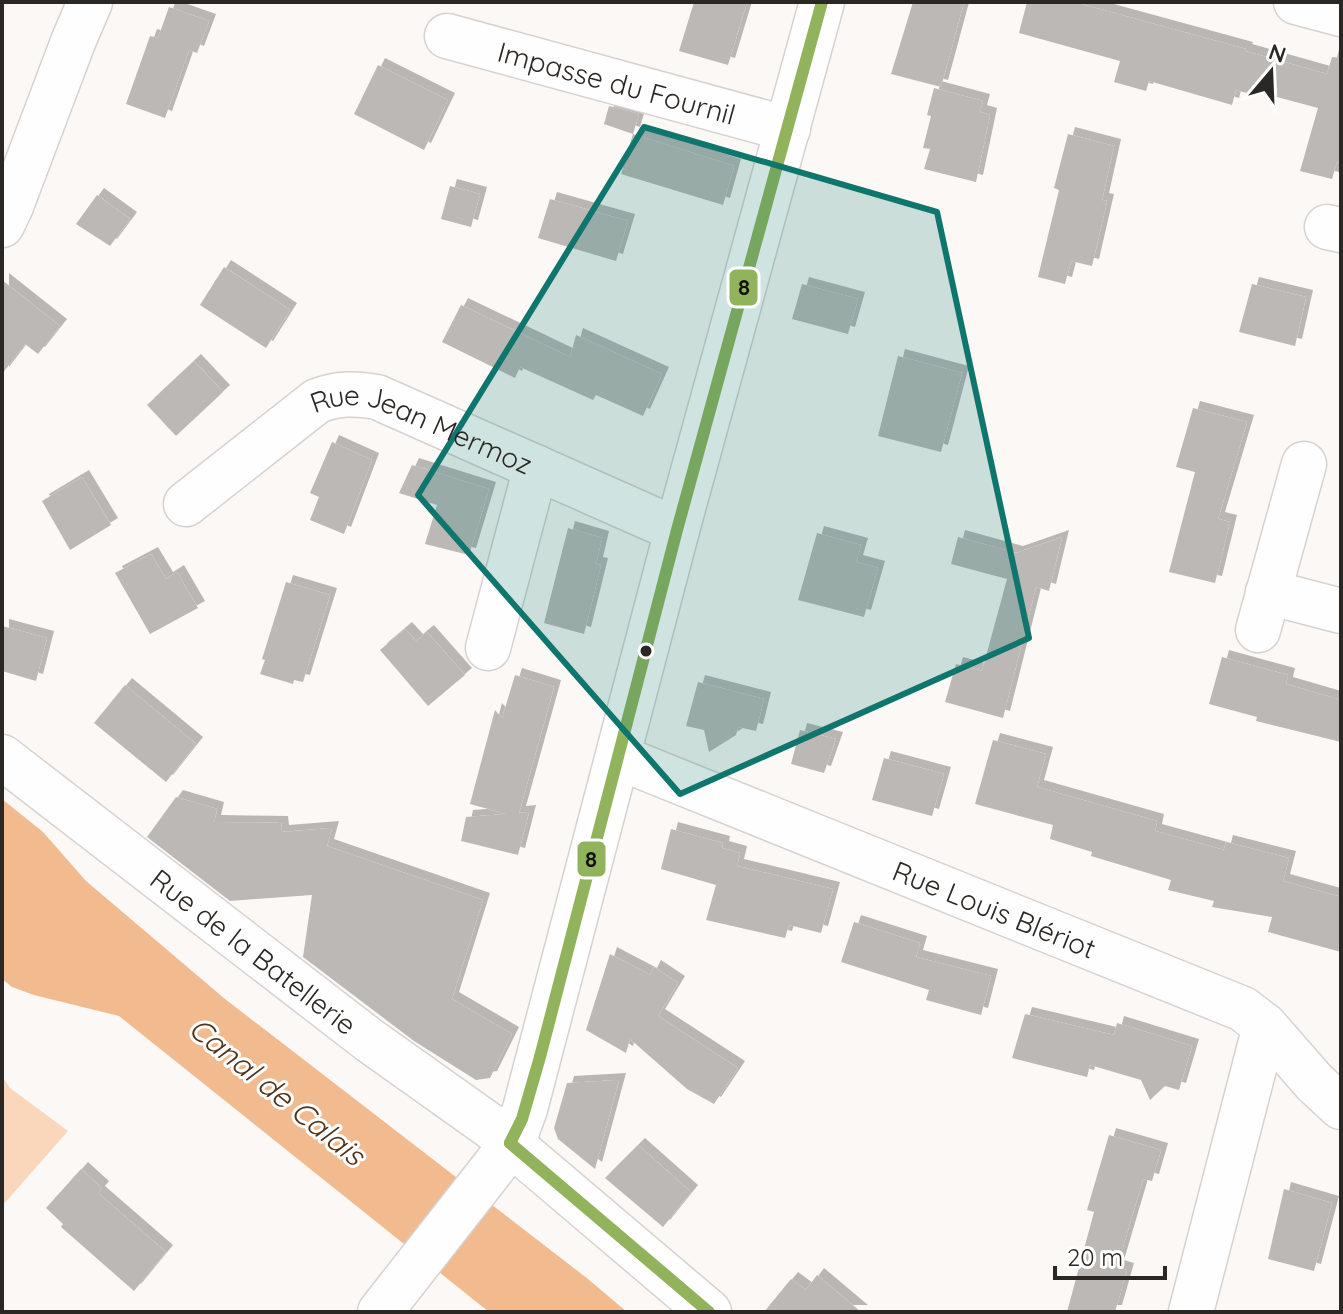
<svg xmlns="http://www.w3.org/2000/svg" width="1343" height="1314" font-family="Quicksand,sans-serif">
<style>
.green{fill:#fad6bb}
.water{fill:#f1ba8f}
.building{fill:#bcb8b5;filter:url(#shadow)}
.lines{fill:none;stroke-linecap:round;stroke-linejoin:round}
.minor-casing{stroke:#d6d2cf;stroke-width:47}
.minor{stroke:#fffefe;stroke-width:44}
.bus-1-casing{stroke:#fff;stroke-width:18}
.bus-1{stroke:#91b35c;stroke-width:12}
.marked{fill:#0f766e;fill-opacity:0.2;stroke:#0f766e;stroke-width:6;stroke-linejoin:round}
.bus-dot{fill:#2b2724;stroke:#fff;stroke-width:3}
.labels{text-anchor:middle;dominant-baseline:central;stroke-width:6;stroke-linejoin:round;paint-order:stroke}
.street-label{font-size:28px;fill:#2b2724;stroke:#fff}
.water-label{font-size:30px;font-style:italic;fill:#53341a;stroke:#fff}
.line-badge{stroke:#fff;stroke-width:3}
.pale-badge-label{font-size:22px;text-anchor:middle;font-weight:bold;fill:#111}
</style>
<defs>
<filter id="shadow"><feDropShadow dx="7" dy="-7" stdDeviation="0" flood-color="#0004"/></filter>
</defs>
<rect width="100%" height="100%" fill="#fcf8f5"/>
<polygon class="green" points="2,1076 10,1088 68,1131 2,1206"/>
<polygon class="water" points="2,799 43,832 86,881 225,999 588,1279 627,1312 489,1312 119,1016 34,995 12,987 2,979"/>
<g class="building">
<polygon points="694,2 747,2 728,65 679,51"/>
<polygon points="913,2 964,2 941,87 891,74"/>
<polygon points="1027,2 1074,2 1246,49 1245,51 1327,74 1332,57 1341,58 1341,163 1337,162 1332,179 1300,171 1318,108 1251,90 1250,94 1236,90 1232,105 1149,81 1146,91 1114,82 1120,61 1019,33"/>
<polygon points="169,7 209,21 197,53 189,50 165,118 126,104 150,36 158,38"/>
<polygon points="378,65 448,100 424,150 354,114"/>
<polygon points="934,88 983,101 980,112 990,115 976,182 924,169 930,149 923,148 931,116 927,115"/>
<polygon points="609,106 639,114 633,134 604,124"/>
<polygon points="633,134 734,166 723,205 621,174"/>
<polygon points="1068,134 1114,146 1102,200 1107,201 1092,266 1071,261 1065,284 1038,277 1059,190 1054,188"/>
<polygon points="450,186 480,194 471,227 441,219"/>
<polygon points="97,195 130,219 110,246 76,224"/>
<polygon points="550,199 628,221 616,261 538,238"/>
<polygon points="224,267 290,310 266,348 200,305"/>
<polygon points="2,280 60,326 38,354 25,344 2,374"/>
<polygon points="802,284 858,299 848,334 792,319"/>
<polygon points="1252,284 1306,297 1295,346 1239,332"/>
<polygon points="461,305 570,357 576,335 662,374 643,416 596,395 593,400 520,367 515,378 442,342"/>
<polygon points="898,356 962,373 941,452 878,436"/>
<polygon points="194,361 223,392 176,436 147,405"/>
<polygon points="1193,408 1247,422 1218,519 1230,522 1215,583 1169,572 1195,472 1176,467"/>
<polygon points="332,442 372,460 344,534 310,520 319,497 310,493"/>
<polygon points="412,465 489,489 469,555 425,544 437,505 399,493"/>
<polygon points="82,477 111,525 70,550 42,501"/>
<polygon points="568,528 602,538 596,564 601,565 584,634 544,623"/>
<polygon points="817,533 861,545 856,562 878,568 864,617 798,600"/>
<polygon points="958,537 1016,553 1062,537 1049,591 1036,587 1003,718 945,702 956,664 982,671 1007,579 951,564"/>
<polygon points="151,554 166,579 177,572 198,608 150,634 115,573"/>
<polygon points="286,582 330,595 303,682 294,680 293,684 260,674 265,660 262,659"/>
<polygon points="2,626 47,638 36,681 2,671"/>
<polygon points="405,629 416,641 427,632 465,675 428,706 380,650"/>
<polygon points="1222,657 1288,675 1286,684 1341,700 1341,742 1256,721 1257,717 1209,704"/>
<polygon points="515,675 554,687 519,813 529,812 518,855 461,841 466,817 506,814 470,804 495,710 502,718"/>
<polygon points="698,682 764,699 756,731 738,727 736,735 709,752 704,730 686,726"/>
<polygon points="125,685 196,744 166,782 94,723"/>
<polygon points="800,730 836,739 824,773 791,764"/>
<polygon points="993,740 1046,754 1037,787 1157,821 1155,831 1224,850 1226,842 1289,858 1283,881 1341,897 1341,952 1268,932 1272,917 1212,907 1214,901 1168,890 1171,880 1091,856 1092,852 1050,839 1053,825 975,804"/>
<polygon points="884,758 944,774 932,816 872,800"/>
<polygon points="176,797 217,809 214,822 281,823 282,832 332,828 327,846 483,900 452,999 512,1034 490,1078 476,1080 414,1041 303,957 312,895 230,901 147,837"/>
<polygon points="671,829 723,843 722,848 740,853 737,866 833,889 821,933 789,925 785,938 706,920 716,885 661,869"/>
<polygon points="854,922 920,943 916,957 991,976 981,1015 926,1000 929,990 841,962"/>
<polygon points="610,954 650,975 654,967 678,983 658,1016 738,1068 714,1104 687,1089 630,1039 626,1053 586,1030"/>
<polygon points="1025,1014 1114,1035 1117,1023 1192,1046 1179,1090 1165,1086 1150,1100 1141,1080 1090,1065 1087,1077 1012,1058"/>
<polygon points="619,1080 595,1169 558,1139 554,1128 567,1083"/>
<polygon points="1109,1135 1161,1150 1152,1181 1143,1179 1117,1267 1127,1270 1115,1312 1067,1312 1094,1212 1087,1210"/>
<polygon points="638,1145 691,1192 663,1227 605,1178"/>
<polygon points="81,1169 102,1188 98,1193 166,1252 134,1291 61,1227 63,1224 46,1208"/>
<polygon points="1284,1189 1332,1203 1314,1271 1268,1259"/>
<polygon points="817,1275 861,1312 764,1312 791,1279 806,1290"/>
</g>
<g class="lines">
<g class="minor-casing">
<g id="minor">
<polyline points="1296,2 1341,14"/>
<path id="s1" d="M 447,36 L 788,129"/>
<polyline points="2,225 11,206 73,42 90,2"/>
<polyline points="1327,227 1341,230"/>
<path id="s2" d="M 186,504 L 317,401 C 338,393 356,393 377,397 L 677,530"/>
<polyline points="1268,592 1341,611"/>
<polyline points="1258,630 1304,464"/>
<polyline points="488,648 536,467"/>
<path id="s3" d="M 2,757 L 369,1040 L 490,1126 L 709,1312"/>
<path id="s4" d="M 618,757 L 1243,1009 L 1265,1026 L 1315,1083 L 1341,1107"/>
<polyline points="380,1312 503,1155 517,1131 525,1109 677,530 822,2"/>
<polyline points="1191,1312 1265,1026"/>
</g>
</g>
<use href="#minor" class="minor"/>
<g class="bus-1-casing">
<g id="bus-1">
<polyline points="510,1143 522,1119 540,1057 677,530 822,2"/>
<polyline points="510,1143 709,1312"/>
</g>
</g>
<use href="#bus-1" class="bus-1"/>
</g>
<path class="marked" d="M 644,127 L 937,212 L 1029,638 L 680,794 L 418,495 Z"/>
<circle class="bus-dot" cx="646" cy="651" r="7"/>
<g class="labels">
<g class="street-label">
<text stroke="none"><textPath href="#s1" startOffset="176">Impasse du Fournil</textPath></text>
<text stroke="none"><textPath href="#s2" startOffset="278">Rue Jean Mermoz</textPath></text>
<text stroke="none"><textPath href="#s4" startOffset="406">Rue Louis Blériot</textPath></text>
<text stroke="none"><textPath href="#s3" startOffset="318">Rue de la Batellerie</textPath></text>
</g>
<g class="water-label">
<text transform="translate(277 1091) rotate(39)">Canal de Calais</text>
</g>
</g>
<g class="line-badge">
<rect x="728" y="268" width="31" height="39" rx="8" fill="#91b35c"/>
<rect x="576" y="840" width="31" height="38" rx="8" fill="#91b35c"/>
</g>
<g class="pale-badge-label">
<text x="744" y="295">8</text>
<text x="591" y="867">8</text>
</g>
<rect width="1343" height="1314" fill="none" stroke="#2b2724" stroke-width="8"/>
<g transform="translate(1271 72) rotate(19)" stroke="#ffffff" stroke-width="6" paint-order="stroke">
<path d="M0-6L14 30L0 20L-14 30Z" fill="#2b2724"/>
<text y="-12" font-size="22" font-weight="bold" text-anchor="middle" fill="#2b2724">N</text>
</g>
<path d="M1055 1266v12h110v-12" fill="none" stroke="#2b2724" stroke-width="4"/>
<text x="1067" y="1266" font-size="24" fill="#2b2724" stroke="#ffffff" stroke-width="6" paint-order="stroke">20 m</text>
</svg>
